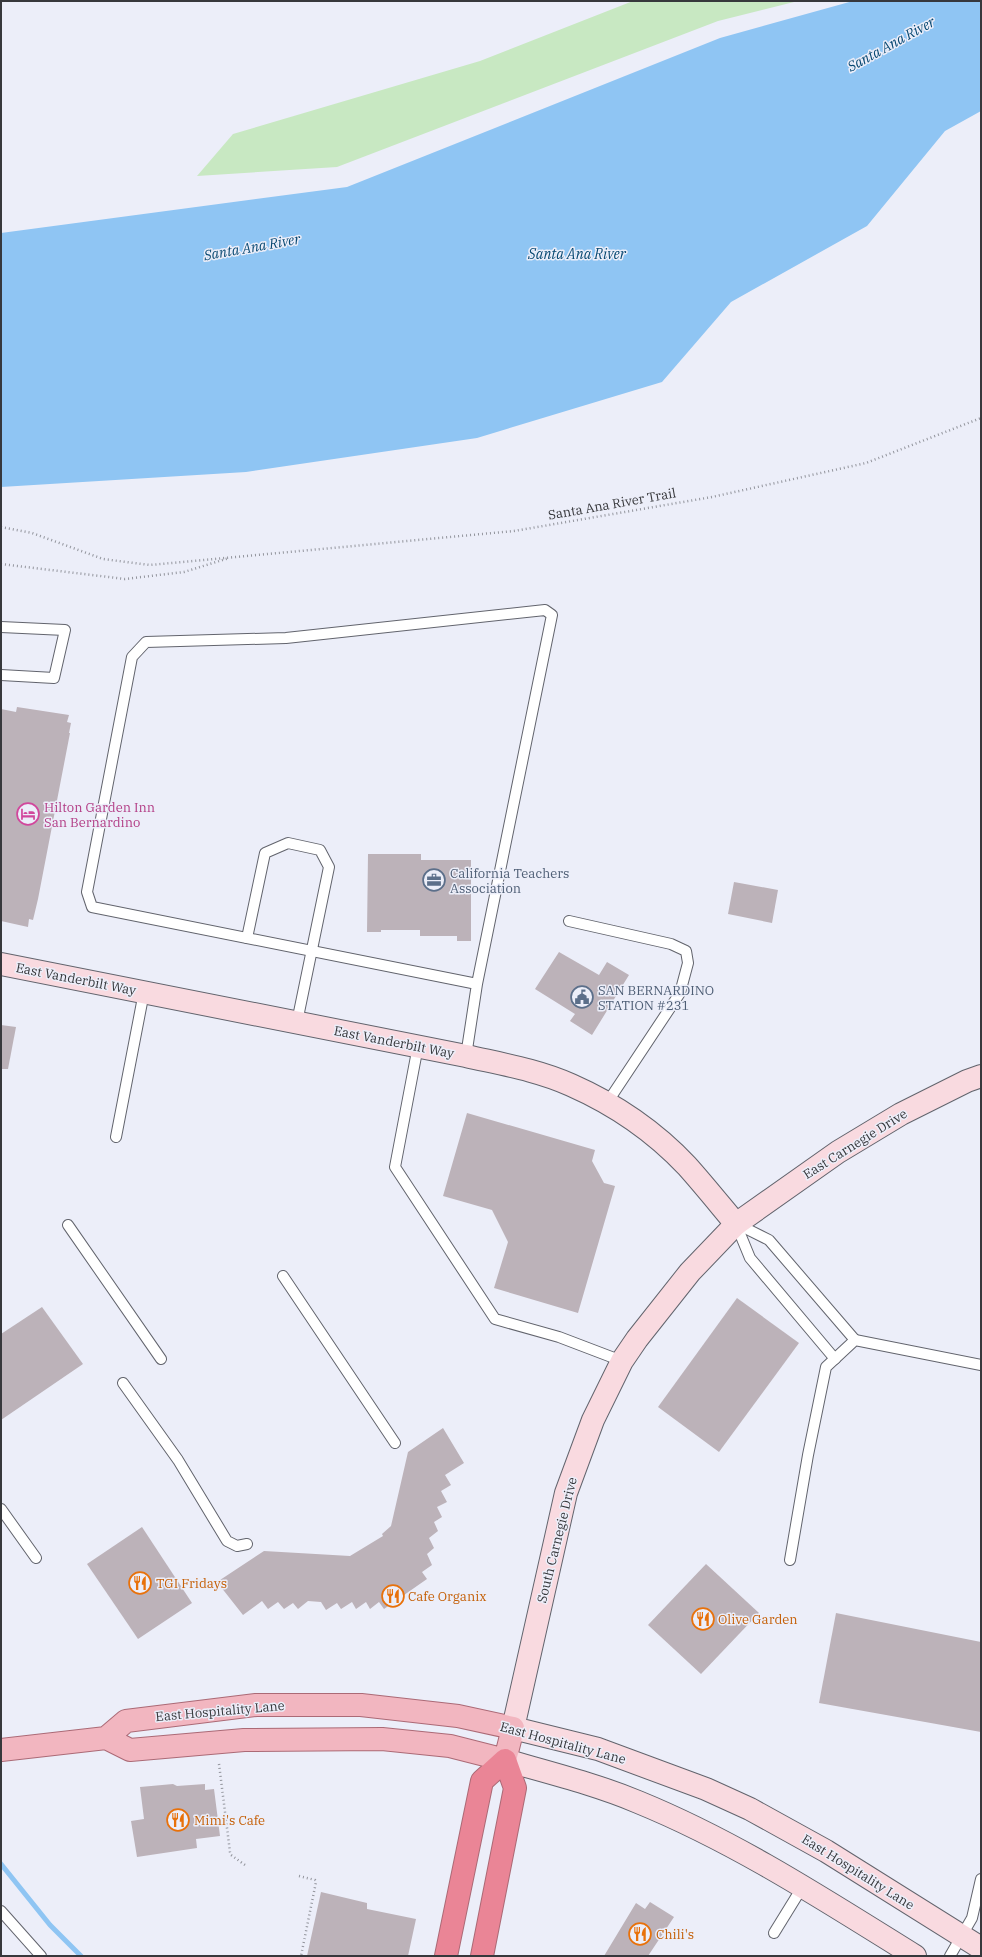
<svg xmlns="http://www.w3.org/2000/svg" width="982" height="1957" font-family="'IBM Plex Serif',serif">
<style>
.green{fill:#c8e8c2}
.water{fill:#8fc5f3}
.lines{fill:none;stroke-linecap:round;stroke-linejoin:round}
.stream{stroke:#8fc5f3;stroke-width:5}
.building{fill:#bcb2b9}
.lane-casing{stroke:#62646d;stroke-width:12}
.secondary-casing{stroke:#62646d;stroke-width:24}
.primary-casing{stroke:#ab6a76;stroke-width:24}
.highway-casing{stroke:#ab6a76;stroke-width:24}
.path{stroke:#93959d;stroke-width:2.5;stroke-dasharray:1 3;stroke-linecap:butt}
.lane{stroke:#fff;stroke-width:10}
.secondary{stroke:#f9dae0;stroke-width:22}
.primary{stroke:#f2b6c0;stroke-width:22}
.highway{stroke:#ea8596;stroke-width:22}
.labels{text-anchor:middle;dominant-baseline:central;stroke-width:3;stroke-linejoin:round;paint-order:stroke}
.street-label{font-size:13px;fill:#37383c;stroke:#eceef9}
.hotel-label{font-size:13px;fill:#b23c85;stroke:#eceef9;text-anchor:start}
.service-label{font-size:13px;fill:#4e5e75;stroke:#eceef9;text-anchor:start}
.food-label{font-size:13px;fill:#c56008;stroke:#eceef9;text-anchor:start}
.water-label{font-size:14px;font-style:italic;fill:#074872;stroke:#eceef9}
</style>
<rect width="100%" height="100%" fill="#eceef9"/>
<polygon class="green" points="633,1 798,1 718,21 337,167 197,176 233,134 480,61"/>
<polygon class="water" points="853,1 981,1 981,111 945,131 867,226 731,302 662,382 477,438 246,472 1,487 1,233 347,187 720,38"/>
<g class="lines">
<polyline class="stream" points="1,1864 50,1925 81,1956"/>
</g>
<g class="building">
<polygon points="17,707 69,715 67,722 71,723 69,733 70,733 38,899 33,920 29,919 28,927 1,921 1,709 16,712"/>
<polygon points="368,854 421,854 421,860 471,860 471,941 457,941 457,936 420,936 420,930 381,930 381,932 367,932"/>
<polygon points="734,882 778,890 772,923 728,914"/>
<polygon points="559,952 599,975 607,962 629,975 592,1035 570,1021 575,1014 535,989"/>
<polygon points="1,1025 16,1027 8,1069 1,1069"/>
<polygon points="467,1113 595,1150 592,1161 604,1183 615,1186 578,1313 494,1288 508,1242 492,1210 443,1196"/>
<polygon points="737,1298 799,1343 719,1452 658,1407"/>
<polygon points="42,1307 83,1364 1,1420 1,1334"/>
<polygon points="443,1428 464,1463 445,1475 451,1485 441,1491 447,1502 437,1507 442,1517 434,1522 438,1531 429,1538 434,1548 427,1554 432,1565 422,1572 427,1579 384,1609 379,1602 370,1609 366,1602 356,1609 352,1602 341,1609 337,1603 326,1610 321,1602 308,1601 298,1609 293,1603 284,1609 278,1602 268,1609 262,1601 243,1615 217,1582 264,1551 350,1556 383,1536 382,1534 391,1526 408,1452"/>
<polygon points="142,1527 192,1603 138,1639 87,1564"/>
<polygon points="706,1564 759,1613 701,1674 648,1625"/>
<polygon points="836,1613 981,1642 981,1732 819,1703"/>
<polygon points="173,1784 177,1786 205,1784 205,1790 214,1789 220,1836 196,1839 197,1848 137,1857 131,1821 144,1819 140,1787"/>
<polygon points="321,1892 367,1903 367,1909 416,1919 408,1956 307,1956"/>
<polygon points="650,1902 674,1917 648,1956 604,1956 636,1903 645,1909"/>
</g>
<g class="lines">
<g class="lane-casing">
<g id="lane">
<polyline points="1,627 65,630 54,678 1,675"/>
<polyline points="569,921 671,944 686,951 688,963 680,993 607,1103"/>
<polyline points="247,938 265,853 288,843 320,850 329,867 297,1022"/>
<polyline points="418,1046 395,1167 495,1319 559,1337 622,1361"/>
<polyline points="466,1056 477,984 552,615 545,610 286,638 146,642 132,657 87,892 92,907 477,984"/>
<polyline points="116,1137 144,992"/>
<polyline points="736,1224 750,1258 835,1359"/>
<polyline points="737,1224 769,1240 855,1340"/>
<polyline points="68,1225 161,1359"/>
<polyline points="283,1276 395,1443"/>
<polyline points="123,1383 178,1460 227,1541 237,1546 247,1544"/>
<polyline points="1,1509 36,1558"/>
<polyline points="790,1560 808,1455 826,1367 855,1340 981,1365"/>
<polyline points="1,1911 41,1956"/>
<polyline points="774,1933 803,1886"/>
<polyline points="950,1956 972,1918 981,1879"/>
</g>
</g>
<g class="secondary-casing">
<g id="secondary">
<path d="M 1,964 L 466,1056 C 501,1064 538,1070 571,1085 C 614,1104 655,1132 687,1166 C 704,1185 720,1205 736,1224"/>
<polyline points="981,1076 967,1081 901,1114 838,1152 736,1224 690,1272 637,1339 622,1361 593,1420 566,1493 513,1728 598,1749 706,1789 750,1809 826,1851 981,1948"/>
<path d="M 505,1760 C 550,1773 595,1784 638,1802 C 736,1842 825,1900 915,1956"/>
</g>
</g>
<g class="primary-casing">
<polyline id="primary" points="1,1750 106,1738 130,1750 244,1740 382,1739 450,1746 505,1760 513,1728 458,1716 361,1705 256,1705 126,1721 106,1738"/>
</g>
<g class="highway-casing">
<polyline id="highway" points="446,1956 482,1781 505,1760 515,1788 482,1956"/>
</g>
<g class="path">
<polyline points="1,527 32,533 103,559 150,565 514,531 712,497 866,463 981,418"/>
<polyline points="1,564 125,579 184,572 229,558"/>
<polyline points="219,1764 230,1852 231,1855 245,1865"/>
<polyline points="299,1876 315,1880 316,1882 301,1956"/>
</g>
<use href="#lane" class="lane"/>
<use href="#secondary" class="secondary"/>
<use href="#primary" class="primary"/>
<use href="#highway" class="highway"/>
</g>
<defs>
<g id="hotel-ring" transform="scale(1.15)"><circle r="9.5" fill="#eceef9" stroke="#d1479c" stroke-width="1.5"/><path d="M-6-4.5h1.5V1H6V5H4.5V3h-9V5H-6ZM-4 0a1.8 1.8 0 1 1 3.6 0ZM.5 0V-2.5h3Q6-2.5 6 0Z" fill="#d1479c"/></g>
<g id="office-ring" transform="scale(1.15)"><circle r="9.5" fill="#eceef9" stroke="#5c6f8a" stroke-width="1.5"/><path d="M-6-3h4V-5.5h4V-3h4V5H-6ZM-1-4.5V-3h2v-1.5ZM-6 0V1H6V0Z" fill="#5c6f8a"/></g>
<g id="civic-ring" transform="scale(1.15)"><circle r="9.5" fill="#eceef9" stroke="#5c6f8a" stroke-width="1.5"/><path d="M-.6-6.5H3V-4.5H.6V-3L4-1V1h2V6H-6V1h2V-1L-.6-3ZM-1.2 2.5V6h2.4V2.5Z" fill="#5c6f8a"/></g>
<g id="restaurant-ring" transform="scale(1.15)"><circle r="9.5" fill="#eceef9" stroke="#e8710a" stroke-width="1.5"/><path d="M-5-6h1v4h1v-4h1v4h1v-4h1v5L-1.5 .5V6h-2V.5L-5-1ZM5-6V6H3V1.5H1.5Q1.5-4 5-6Z" fill="#e8710a"/></g>
</defs>
<g fill-rule="evenodd">
<use href="#hotel-ring" x="28" y="814"/>
<use href="#office-ring" x="434" y="880"/>
<use href="#civic-ring" x="582" y="997"/>
<use href="#restaurant-ring" x="140" y="1583"/>
<use href="#restaurant-ring" x="393" y="1596"/>
<use href="#restaurant-ring" x="703" y="1619"/>
<use href="#restaurant-ring" x="178" y="1820"/>
<use href="#restaurant-ring" x="640" y="1934"/>
</g>
<g class="labels">
<g class="street-label">
<text transform="translate(612 504) rotate(-10)">Santa Ana River Trail</text>
<text transform="translate(76 979) rotate(11)">East Vanderbilt Way</text>
<text transform="translate(394 1042) rotate(11)">East Vanderbilt Way</text>
<text transform="translate(855 1144) rotate(-32)">East Carnegie Drive</text>
<text transform="translate(557 1540) rotate(-76)">South Carnegie Drive</text>
<text transform="translate(220 1711) rotate(-5)">East Hospitality Lane</text>
<text transform="translate(563 1743) rotate(15)">East Hospitality Lane</text>
<text transform="translate(858 1872) rotate(32)">East Hospitality Lane</text>
</g>
<g class="hotel-label">
<text x="44" y="807">Hilton Garden Inn<tspan x="44" dy="15">San Bernardino</tspan></text>
</g>
<g class="service-label">
<text x="450" y="873">California Teachers<tspan x="450" dy="15">Association</tspan></text>
<text x="598" y="990">SAN BERNARDINO<tspan x="598" dy="15">STATION #231</tspan></text>
</g>
<g class="food-label">
<text x="156" y="1583">TGI Fridays</text>
<text x="408" y="1596">Cafe Organix</text>
<text x="718" y="1619">Olive Garden</text>
<text x="194" y="1820">Mimi's Cafe</text>
<text x="656" y="1934">Chili's</text>
</g>
<g class="water-label">
<text transform="translate(891 44) rotate(-29)">Santa Ana River</text>
<text transform="translate(252 247) rotate(-10)">Santa Ana River</text>
<text x="577" y="254">Santa Ana River</text>
</g>
</g>
<rect width="982" height="1957" fill="none" stroke="#37383c" stroke-width="4"/>
</svg>
